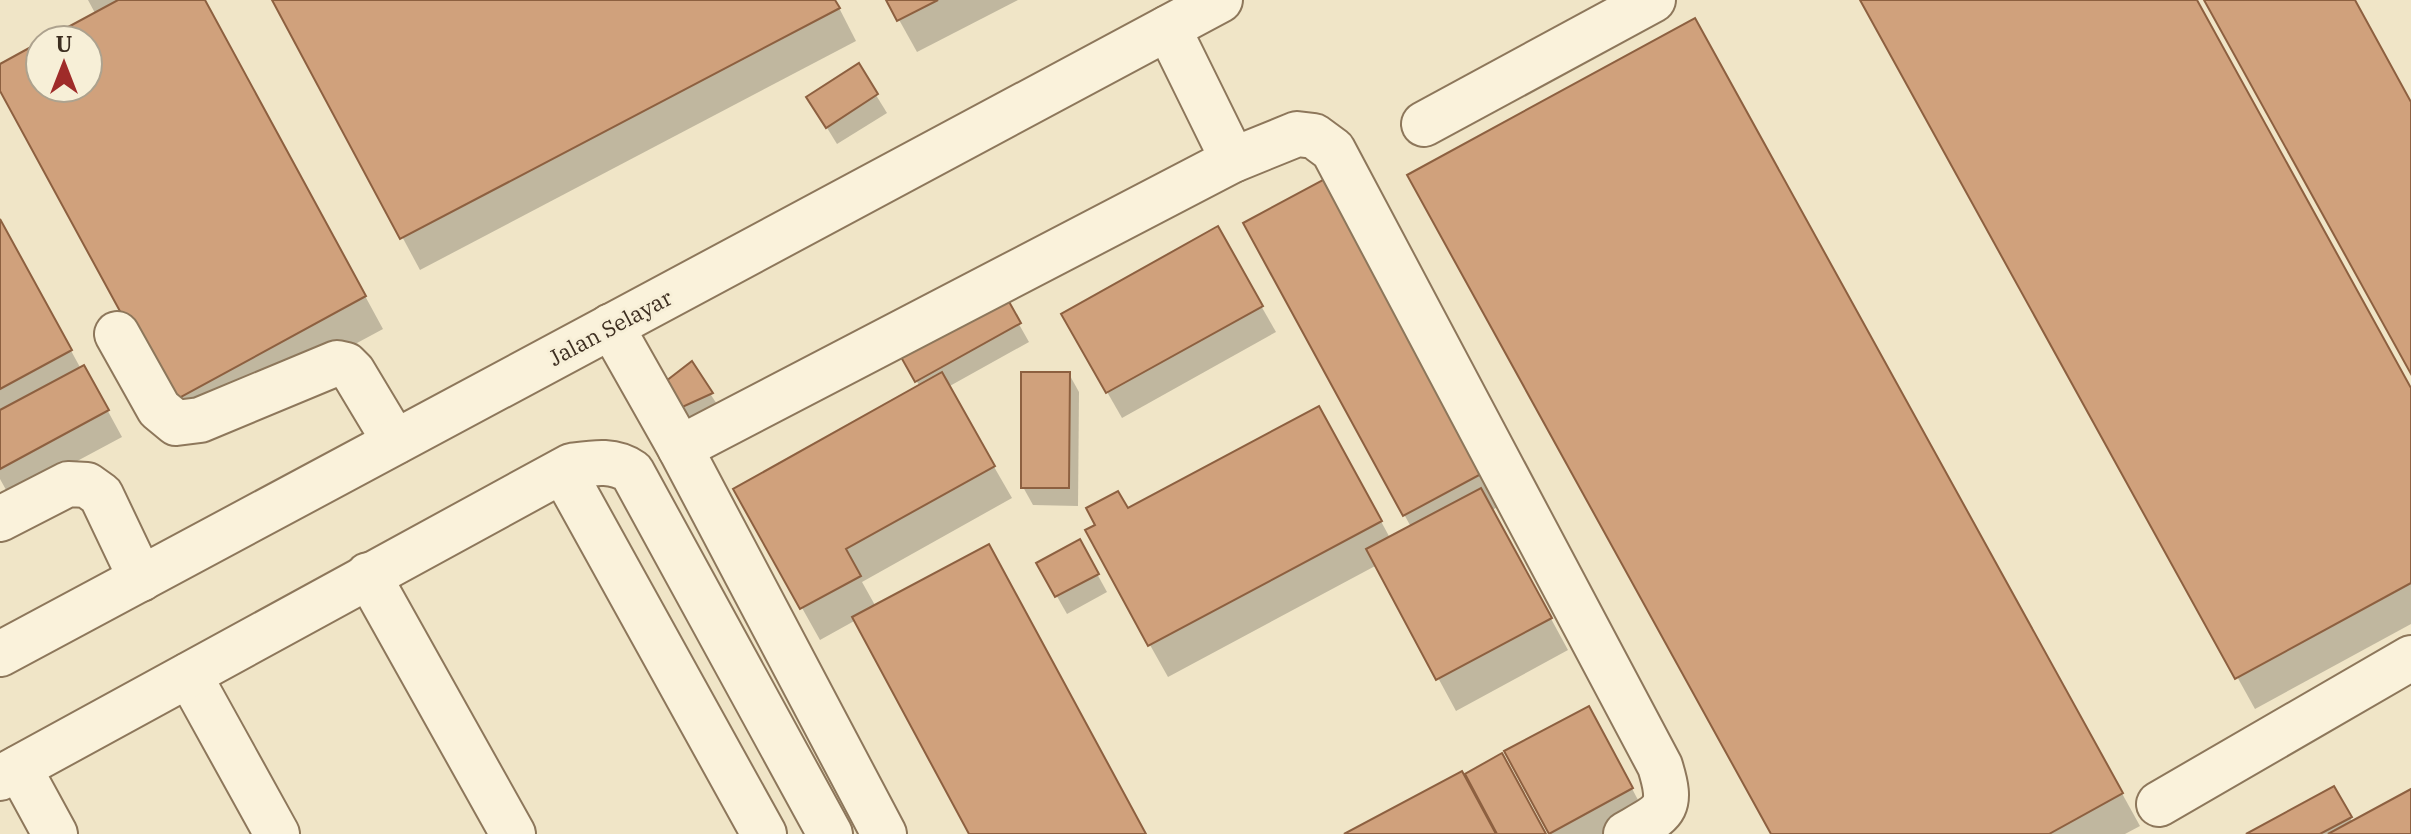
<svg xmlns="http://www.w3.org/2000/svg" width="2411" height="834" font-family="'IBM Plex Serif',serif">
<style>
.shadow{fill:#0003}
.building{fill:#d0a17c;stroke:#8d6040;stroke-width:2}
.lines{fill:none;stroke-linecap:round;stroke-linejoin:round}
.minor-casing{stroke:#8d775b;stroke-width:48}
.minor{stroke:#faf2db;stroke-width:44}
.labels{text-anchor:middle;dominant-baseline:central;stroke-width:6;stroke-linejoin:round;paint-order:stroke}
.street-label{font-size:22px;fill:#3d2e20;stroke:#f7efd7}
</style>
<rect width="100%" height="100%" fill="#f0e5c7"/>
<g class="shadow">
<polygon points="88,0 204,0 383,329 190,433 0,87 0,66 40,44 40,88 88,88 88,40 48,40 95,13"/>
<polygon points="275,0 835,0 856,41 420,270"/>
<polygon points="888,0 1018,0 917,52"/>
<polygon points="1862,0 2195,0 2411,390 2411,624 2255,709"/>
<polygon points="1712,52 2140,826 2125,834 1773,834"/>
<polygon points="858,66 887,113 837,144 819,115"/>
<polygon points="0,221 81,369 98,393 122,437 10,497 0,479"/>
<polygon points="1246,224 1511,500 1492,510 1568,650 1456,711 1377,565 1168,677 1150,645 1127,510 1337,440 1390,538 1411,527"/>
<polygon points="1217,229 1276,332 1122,418 1063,315"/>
<polygon points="1002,294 1029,342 948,387 1012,498 862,582 876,607 1145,834 972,834 856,620 820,640 736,490 920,387 900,351"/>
<polygon points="691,364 722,412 679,431 668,413"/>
<polygon points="1069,374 1079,392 1078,506 1033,505 1023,487"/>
<polygon points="1079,541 1107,592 1067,614 1038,563"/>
<polygon points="1603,734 1646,815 1611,834 1551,834 1507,752"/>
<polygon points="2334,789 2353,823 2411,791 2411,834 2250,834"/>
</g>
<g class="building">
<polygon points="118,0 205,0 366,296 170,403 0,91 0,64 40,42 40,88 88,88 88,40 44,40"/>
<polygon points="272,0 835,0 840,8 400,239"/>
<polygon points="886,0 938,0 897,21"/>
<polygon points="1860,0 2197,0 2411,388 2411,583 2235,679"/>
<polygon points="2204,0 2355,0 2411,102 2411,374"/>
<polygon points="1695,18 2123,793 2049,834 1771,834 1407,175"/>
<polygon points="859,63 878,94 826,128 806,97"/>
<polygon points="1334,174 1494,467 1403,516 1243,223"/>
<polygon points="0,219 72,350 0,389"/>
<polygon points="1218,226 1263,306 1106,393 1061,314"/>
<polygon points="1003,291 1021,323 915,382 897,350"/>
<polygon points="692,361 713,393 667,414 657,388"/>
<polygon points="84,365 109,410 0,469 0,410"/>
<polygon points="942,372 995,466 846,549 861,576 800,609 733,489"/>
<polygon points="1021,372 1070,372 1069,488 1021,488"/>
<polygon points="1319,406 1382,521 1148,646 1085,530 1095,525 1086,508 1118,491 1128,508"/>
<polygon points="1481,488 1552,618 1436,680 1366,549"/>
<polygon points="1080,539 1099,574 1055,597 1036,563"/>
<polygon points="989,544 1146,834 969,834 852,617"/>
<polygon points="1589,706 1633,788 1549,834 1504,751"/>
<polygon points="1502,753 1546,834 1497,834 1465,774"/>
<polygon points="1462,771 1496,834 1344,834"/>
<polygon points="2334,786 2352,817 2320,834 2246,834"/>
<polygon points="2411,789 2411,834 2328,834"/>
</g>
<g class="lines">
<g class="minor-casing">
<g id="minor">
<polyline points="1168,28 1233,160"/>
<polyline points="1424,124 1653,0"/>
<polyline points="611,326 680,448 884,834"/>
<polyline points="117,334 159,409 176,423 200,420 337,363 346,365 353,372 395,442"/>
<path d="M 680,448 L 1233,160 L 1297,134 L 1314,136 L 1333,150 L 1660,766 C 1674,811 1664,812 1626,834"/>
<polyline points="563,471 764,834"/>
<polyline points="0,519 68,484 87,485 101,495 141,579"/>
<polyline points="368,575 513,834"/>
<polyline points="0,654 1220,0"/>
<polyline points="189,675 277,834"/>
<polyline points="19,768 55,834"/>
<path d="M 0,778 L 571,466 C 593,463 613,459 632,472 L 830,834"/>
<polyline points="2159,804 2411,658"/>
</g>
</g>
<use href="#minor" class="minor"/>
</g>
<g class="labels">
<g class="street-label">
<text transform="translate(610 327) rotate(-28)">Jalan Selayar</text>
</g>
</g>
<g transform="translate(64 64)"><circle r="38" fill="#f7efd7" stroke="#ada28e" stroke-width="2"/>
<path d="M0-6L14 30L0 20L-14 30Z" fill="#9f2b29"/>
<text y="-12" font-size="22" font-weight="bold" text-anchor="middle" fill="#3d2e20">U</text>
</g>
</svg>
